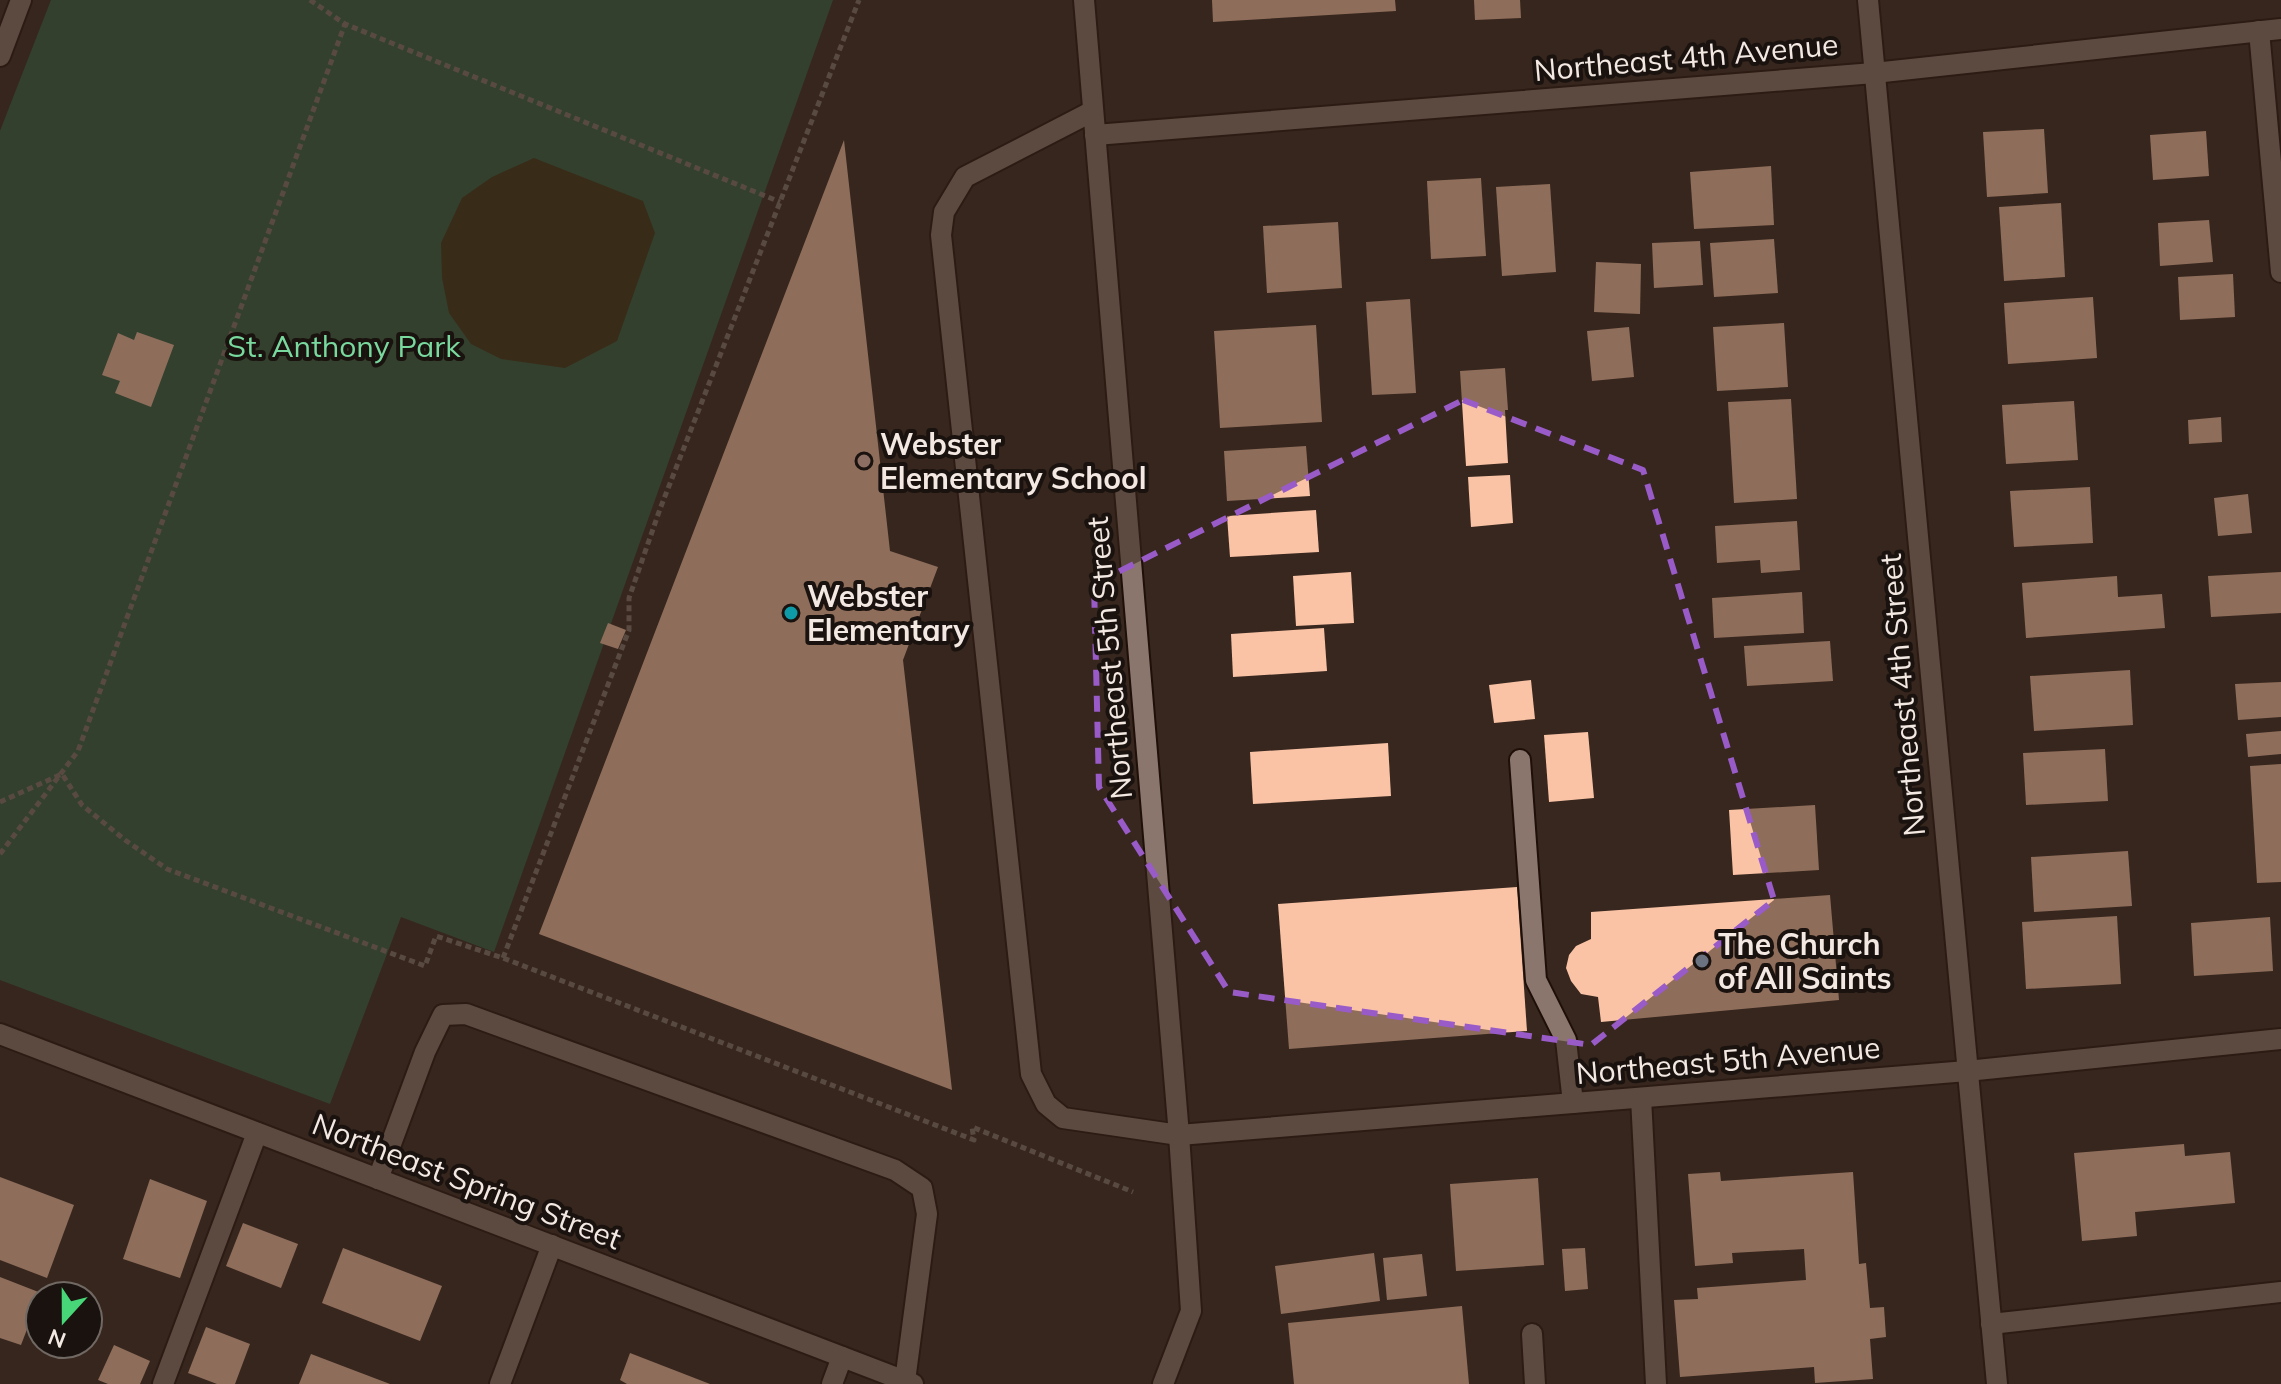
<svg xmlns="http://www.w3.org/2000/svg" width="2281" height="1384" font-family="Mulish,sans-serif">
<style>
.green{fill:#2f6043}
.sand{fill:#3b3212}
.building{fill:#fac3a6}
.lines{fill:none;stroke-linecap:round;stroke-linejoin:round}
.service-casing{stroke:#1e0f08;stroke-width:24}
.minor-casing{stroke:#1e0f08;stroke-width:24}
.tertiary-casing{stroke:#1e0f08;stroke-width:24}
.path{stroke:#83756e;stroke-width:5;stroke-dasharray:6 4;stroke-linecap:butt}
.service{stroke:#8a766c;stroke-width:20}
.minor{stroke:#8a766c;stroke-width:20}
.tertiary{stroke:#8a766c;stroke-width:20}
.marked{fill:none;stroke:#995bc8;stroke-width:6;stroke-dasharray:16 10;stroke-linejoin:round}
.education-dot{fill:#8d6e63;stroke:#19120e;stroke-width:3}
.culture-dot{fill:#0f9aa8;stroke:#19120e;stroke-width:3}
.worship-dot{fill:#6b7280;stroke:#19120e;stroke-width:3}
.labels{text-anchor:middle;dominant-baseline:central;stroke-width:8;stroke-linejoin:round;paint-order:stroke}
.street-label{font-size:30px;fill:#f3e8e2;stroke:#19120e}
.park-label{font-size:30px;fill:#78d89e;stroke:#19120e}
.poi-label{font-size:30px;font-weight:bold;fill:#f3e8e2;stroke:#19120e;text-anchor:start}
</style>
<rect width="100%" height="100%" fill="#37271e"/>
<polygon class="green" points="51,0 833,0 494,952 401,917 330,1104 0,980 0,131"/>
<polygon class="sand" points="534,158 643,201 655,233 617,341 565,368 501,359 471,344 449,313 442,278 441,243 462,198 492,177"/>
<g class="building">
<polygon points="1212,0 1395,0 1396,11 1213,22"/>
<polygon points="1474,0 1520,0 1521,18 1475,20"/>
<polygon points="2044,129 2048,193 1987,197 1983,132"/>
<polygon points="2206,131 2209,176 2153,180 2150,135"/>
<polygon points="844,140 890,551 938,567 903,660 952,1090 539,934"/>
<polygon points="1771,166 1774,225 1694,229 1690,172"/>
<polygon points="1481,178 1486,256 1431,259 1427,181"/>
<polygon points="1550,184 1556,272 1502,276 1496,187"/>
<polygon points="2061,203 2065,277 2004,281 1999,207"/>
<polygon points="2209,220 2213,262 2160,266 2158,223"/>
<polygon points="1338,222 1342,288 1267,293 1263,226"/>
<polygon points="1774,239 1778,293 1714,297 1710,243"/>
<polygon points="1700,241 1703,285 1654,288 1652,243"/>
<polygon points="1596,262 1641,264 1640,314 1594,312"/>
<polygon points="2233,274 2235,317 2180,320 2178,277"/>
<polygon points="2093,297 2097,358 2008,364 2004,303"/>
<polygon points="1410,299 1416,393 1372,395 1366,302"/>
<polygon points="1784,323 1788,387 1717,391 1713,327"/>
<polygon points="1316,325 1322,422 1220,428 1214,331"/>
<polygon points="1629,327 1634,377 1592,381 1587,331"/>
<polygon points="137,332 174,345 151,407 115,393 120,381 102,375 118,333 134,340"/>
<polygon points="1505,368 1508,410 1505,410 1508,463 1466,466 1460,371"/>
<polygon points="1791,399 1797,499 1734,503 1728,402"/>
<polygon points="2074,401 2078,460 2006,464 2002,405"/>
<polygon points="2221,417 2222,442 2189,444 2188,420"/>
<polygon points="1306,446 1310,496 1227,501 1224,451"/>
<polygon points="1510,475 1513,523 1471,527 1468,477"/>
<polygon points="2090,487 2093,543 2014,547 2010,491"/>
<polygon points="2248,494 2252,533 2218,536 2214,498"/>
<polygon points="1316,510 1319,552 1230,557 1227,516"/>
<polygon points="1797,521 1800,570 1761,573 1760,560 1717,563 1715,526"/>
<polygon points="1351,572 1354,623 1296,626 1293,576"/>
<polygon points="2281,572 2281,613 2211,617 2208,576"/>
<polygon points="2117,576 2118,597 2162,594 2165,628 2026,638 2022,583"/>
<polygon points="1802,592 1804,633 1714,638 1712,598"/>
<polygon points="608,623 626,630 618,649 600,643"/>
<polygon points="1324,628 1327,671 1233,677 1231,634"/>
<polygon points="1830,641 1833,681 1747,686 1744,646"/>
<polygon points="2130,670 2133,725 2034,731 2030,676"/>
<polygon points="1531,680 1535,719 1494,723 1489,685"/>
<polygon points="2281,682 2281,717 2238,720 2235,684"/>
<polygon points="2281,731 2281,754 2248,757 2246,734"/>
<polygon points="1588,732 1594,798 1549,802 1544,735"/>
<polygon points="1388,743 1391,796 1253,804 1250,752"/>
<polygon points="2105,749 2108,801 2026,805 2023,753"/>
<polygon points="2281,764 2281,882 2257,883 2250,766"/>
<polygon points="1815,805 1819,870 1733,875 1729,810"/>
<polygon points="2128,851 2132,906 2034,912 2031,857"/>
<polygon points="1517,887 1527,1031 1289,1049 1278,904"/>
<polygon points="1830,895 1839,1000 1601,1022 1598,997 1581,994 1571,981 1566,968 1569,955 1576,946 1591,939 1591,912"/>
<polygon points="2117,916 2121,984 2026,989 2022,922"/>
<polygon points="2270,917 2273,971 2194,976 2191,923"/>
<polygon points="2184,1144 2185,1156 2230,1152 2235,1203 2135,1212 2137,1236 2082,1241 2074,1153"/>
<polygon points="1720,1172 1721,1181 1853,1172 1859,1264 1866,1263 1870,1308 1884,1307 1886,1337 1870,1339 1873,1379 1815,1383 1814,1367 1680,1377 1674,1300 1698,1299 1697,1288 1806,1280 1804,1249 1732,1253 1733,1263 1695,1266 1688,1174"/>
<polygon points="0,1177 74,1205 47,1278 0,1260"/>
<polygon points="1538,1178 1544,1265 1456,1271 1450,1184"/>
<polygon points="150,1179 207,1201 180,1278 123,1259"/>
<polygon points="243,1223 298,1244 281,1288 226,1266"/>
<polygon points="343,1248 442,1286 420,1341 322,1303"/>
<polygon points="1585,1248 1588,1289 1565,1291 1562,1249"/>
<polygon points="1374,1253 1380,1301 1281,1314 1275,1266"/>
<polygon points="1422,1254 1427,1296 1387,1300 1383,1258"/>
<polygon points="0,1277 41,1293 21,1345 0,1338"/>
<polygon points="1462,1306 1469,1384 1294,1384 1288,1323"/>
<polygon points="206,1327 250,1344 235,1384 217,1384 188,1373"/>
<polygon points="114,1345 150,1361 140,1384 108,1384 98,1380"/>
<polygon points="630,1353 710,1384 627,1384 620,1380"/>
<polygon points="311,1354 390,1384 299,1384"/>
</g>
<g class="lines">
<g class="service-casing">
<g id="service">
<polyline points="2259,31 2281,272"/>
<polyline points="0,56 21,0"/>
<polyline points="1093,111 965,177 944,212 941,235 1031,1074 1046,1104 1063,1118 1179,1135"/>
<polyline points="1520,760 1536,980 1566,1040 1573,1103"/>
<polyline points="1641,1098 1656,1384"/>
<polyline points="378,1179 425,1052 443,1015 466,1014 895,1170 922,1188 927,1214 905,1381"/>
<polyline points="1991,1324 2281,1292"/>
<polyline points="1532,1334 1535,1384"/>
<polyline points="163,1384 257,1133"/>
<polyline points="832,1384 842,1357"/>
</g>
</g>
<g class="minor-casing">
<g id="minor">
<polyline points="1868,0 1997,1384"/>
<polyline points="1095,135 1874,73 2281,29"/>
<polyline points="1179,1135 1967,1071 2281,1039"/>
<polyline points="500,1384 552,1245"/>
</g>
</g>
<g class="tertiary-casing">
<g id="tertiary">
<polyline points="1084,0 1179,1135 1191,1311 1163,1384"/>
<polyline points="0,1034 913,1384"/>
</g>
</g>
<g class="path">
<polyline points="310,0 345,24 780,202"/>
<polyline points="0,802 62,774 82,805 125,840 167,869 425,966 436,936 503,958 974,1140 972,1127 1133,1192"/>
<polyline points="0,854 78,751 345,24"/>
<polyline points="503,958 629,630 629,598 660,509 859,0"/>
</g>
<use href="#service" class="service"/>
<use href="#minor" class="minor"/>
<use href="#tertiary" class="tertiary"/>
</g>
<path d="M0 0H2281V1384H0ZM 1463,400 L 1643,470 L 1774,900 L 1591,1045 L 1229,992 L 1099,787 L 1094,584 Z" fill="#37271e" fill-opacity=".55" fill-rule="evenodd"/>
<path class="marked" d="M 1463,400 L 1643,470 L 1774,900 L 1591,1045 L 1229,992 L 1099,787 L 1094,584 Z"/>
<circle class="education-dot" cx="864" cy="461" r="8"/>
<circle class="culture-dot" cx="791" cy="613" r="8"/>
<circle class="worship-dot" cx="1702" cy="961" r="8"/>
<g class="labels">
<g class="street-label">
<text transform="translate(1686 57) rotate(-5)">Northeast 4th Avenue</text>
<text transform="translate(1109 658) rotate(-95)">Northeast 5th Street</text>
<text transform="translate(1902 695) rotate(-95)">Northeast 4th Street</text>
<text transform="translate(1728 1060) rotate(-5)">Northeast 5th Avenue</text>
<text transform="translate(467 1181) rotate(21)">Northeast Spring Street</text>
</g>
<g class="park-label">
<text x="344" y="346">St. Anthony Park</text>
</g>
<g class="poi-label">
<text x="880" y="444">Webster<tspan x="880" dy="34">Elementary School</tspan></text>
<text x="807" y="596">Webster<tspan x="807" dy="34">Elementary</tspan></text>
<text x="1718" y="944">The Church<tspan x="1718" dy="34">of All Saints</tspan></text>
</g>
</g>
<g transform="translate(64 1320) rotate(201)"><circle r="38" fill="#19120e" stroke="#706863" stroke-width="2"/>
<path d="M0-6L14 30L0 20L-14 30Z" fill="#47d779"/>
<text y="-12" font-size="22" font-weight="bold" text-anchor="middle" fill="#f3e8e2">N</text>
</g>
</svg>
